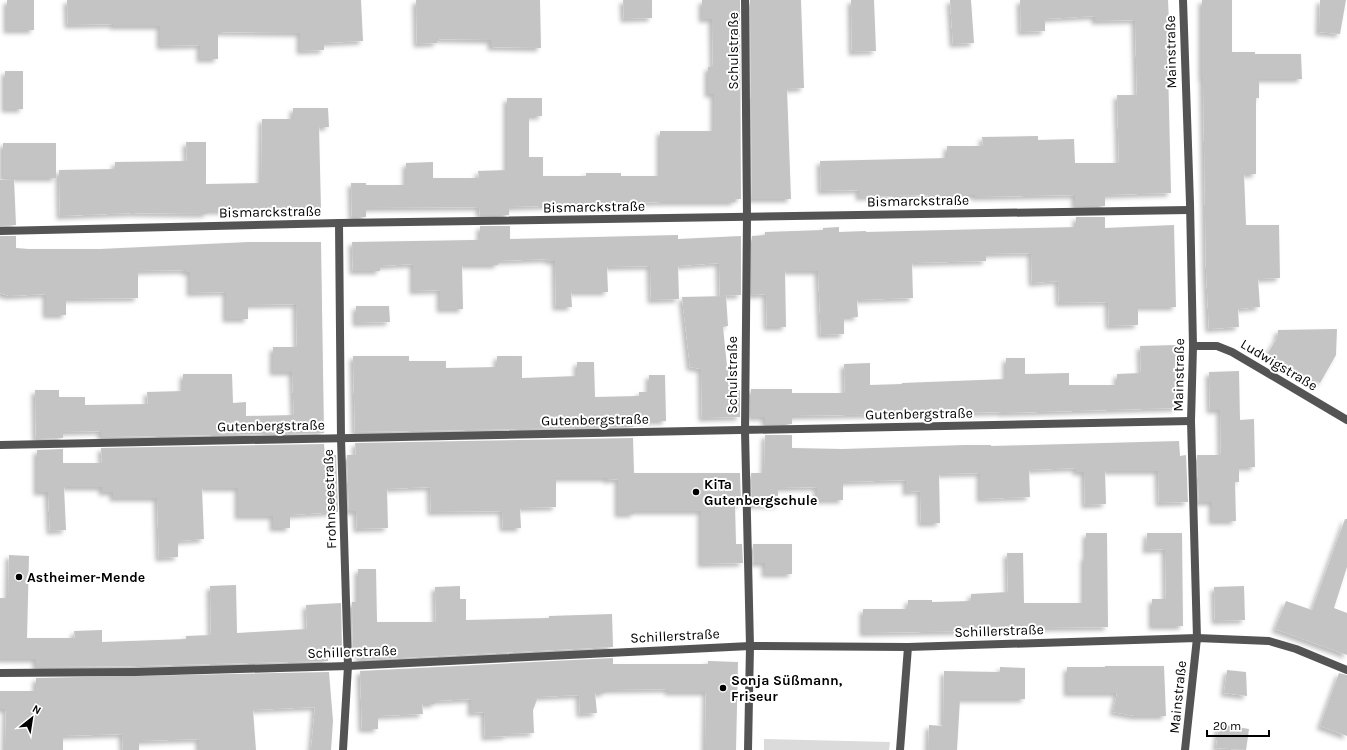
<svg xmlns="http://www.w3.org/2000/svg" width="1347" height="750" font-family="Karla,sans-serif">
<style>
.green{fill:#dbdbdb}
.building{fill:#c4c4c4;filter:url(#shadow)}
.lines{fill:none;stroke-linecap:round;stroke-linejoin:round}
.street{stroke:#545454;stroke-width:8}
.poi-dot{fill:#000;stroke:#fff;stroke-width:1.5}
.labels{text-anchor:middle;dominant-baseline:central;stroke-width:4;stroke-linejoin:round;paint-order:stroke}
.street-label{font-size:14px;fill:#000;stroke:#fff}
.poi-label{font-size:14px;font-weight:bold;fill:#000;stroke:#fff;text-anchor:start}
</style>
<defs>
<filter id="shadow"><feDropShadow dx="-3.5" dy="3.5" stdDeviation="2" flood-color="#0004"/></filter>
</defs>
<rect width="100%" height="100%" fill="#fff"/>
<polygon class="green" points="764,739 890,742 889,750 764,750"/>
<g class="building">
<rect x="7" y="0" width="27" height="30"/>
<polygon points="67,0 361,0 363,41 324,43 324,50 300,51 300,33 218,32 218,59 200,59 200,45 160,46 160,26 113,26 113,24 68,25"/>
<polygon points="416,0 540,0 541,48 491,47 491,40 437,39 437,43 417,44"/>
<polygon points="623,0 652,0 652,18 624,19"/>
<polygon points="702,0 740,0 741,199 735,199 735,202 660,202 509,207 509,215 480,215 479,207 366,208 366,217 352,217 351,183 366,183 366,185 406,185 406,163 433,162 433,178 479,178 478,171 507,170 507,98 542,98 542,116 529,116 529,157 543,157 543,176 586,176 586,173 621,173 621,176 660,176 660,131 714,131 714,94 708,94 708,67 713,67 712,19 702,19"/>
<polygon points="750,0 801,0 804,88 787,89 791,199 752,199"/>
<polygon points="851,0 874,0 876,51 852,52"/>
<polygon points="950,0 971,0 974,43 953,44"/>
<polygon points="1020,0 1168,0 1171,67 1168,67 1171,193 1105,195 1105,206 1075,206 1075,195 975,197 975,195 929,195 859,197 859,190 821,191 820,161 947,158 947,146 983,146 982,137 1038,136 1038,140 1074,139 1075,163 1119,163 1117,95 1137,95 1135,20 1095,21 1095,16 1045,19 1045,31 1021,32"/>
<polygon points="1202,0 1232,0 1232,52 1255,52 1255,54 1301,54 1302,79 1259,79 1259,98 1256,98 1256,174 1244,174 1246,225 1279,225 1280,278 1258,279 1260,307 1238,309 1239,327 1209,329 1206,269 1203,78 1202,78"/>
<polygon points="1320,0 1346,0 1340,34 1319,32"/>
<rect x="5" y="71" width="18" height="38"/>
<polygon points="293,108 328,108 329,127 319,127 321,209 207,211 207,214 132,213 60,216 59,170 115,169 115,162 187,161 186,142 206,142 206,184 261,183 262,119 293,119"/>
<rect x="3" y="143" width="53" height="35"/>
<polygon points="14,179 16,225 0,226 0,180"/>
<polygon points="1076,217 1105,217 1105,228 1174,225 1176,307 1138,307 1138,325 1109,326 1108,302 1059,303 1058,281 1032,283 1031,253 986,254 986,261 912,263 913,298 857,300 858,317 844,317 844,334 821,335 818,271 785,271 786,327 767,327 766,294 752,295 752,236 765,235 765,232 823,230 823,228 839,227 839,232 866,231 866,232 1076,227"/>
<polygon points="480,226 510,226 510,239 678,235 678,239 741,236 741,295 720,296 719,263 678,266 679,299 651,300 650,266 607,267 608,292 571,292 572,307 556,307 555,261 549,261 548,259 498,261 498,265 462,265 463,309 440,309 440,290 413,291 413,264 380,266 380,271 353,271 352,242 473,240 480,239"/>
<polygon points="0,236 16,236 16,248 29,249 100,249 249,242 321,242 324,433 101,437 101,431 63,432 63,438 36,439 35,390 59,390 59,397 85,397 85,405 148,404 147,392 183,391 183,374 232,374 233,403 246,402 246,416 294,415 292,372 273,372 273,347 297,347 296,304 248,305 248,319 226,319 226,292 190,293 190,272 185,272 185,270 138,271 138,298 66,299 66,315 46,315 46,294 9,296 0,293"/>
<polygon points="726,296 728,326 723,327 727,366 736,368 735,390 740,390 740,417 702,418 701,369 690,367 682,297"/>
<polygon points="356,306 389,306 390,322 356,323"/>
<polygon points="1337,329 1336,355 1320,383 1268,353 1277,338 1278,330"/>
<polygon points="1176,345 1177,408 1002,413 1002,412 952,413 792,416 792,424 765,424 765,417 751,417 751,389 792,389 792,393 845,393 844,364 870,363 870,385 902,384 902,383 1006,379 1006,358 1025,358 1025,374 1069,373 1069,385 1117,385 1117,374 1141,373 1140,346"/>
<polygon points="353,356 409,356 409,361 446,361 446,368 497,367 497,356 522,356 522,378 577,376 577,362 594,362 595,397 639,396 639,392 649,392 649,375 665,375 666,421 633,421 633,427 355,432"/>
<polygon points="1239,371 1240,420 1254,419 1255,467 1239,467 1239,482 1235,482 1236,521 1212,521 1212,502 1199,502 1197,455 1221,455 1220,410 1210,410 1209,372"/>
<polygon points="765,435 792,435 792,448 843,449 965,445 991,445 991,446 1179,441 1180,456 1186,455 1188,502 1159,503 1158,471 1105,471 1106,504 1085,505 1084,472 1076,472 1076,468 1029,470 1030,497 980,499 980,473 939,474 940,523 921,523 920,491 906,492 906,480 843,482 843,500 817,500 817,487 778,488 778,505 752,505 751,473 764,473"/>
<polygon points="633,438 634,473 740,473 741,505 735,504 736,544 742,544 743,563 701,564 701,511 634,511 634,514 618,514 618,479 607,480 607,478 556,478 556,507 520,508 521,528 503,528 502,511 431,512 430,487 387,489 388,528 357,529 356,511 349,511 347,455 356,455 355,443"/>
<polygon points="324,444 325,455 336,455 338,512 290,515 290,528 273,528 273,516 238,516 238,488 202,488 204,539 178,541 178,557 159,558 157,498 113,498 113,492 102,492 102,487 64,487 66,530 50,531 48,492 37,492 37,450 63,449 63,463 102,463 101,448"/>
<polygon points="1345,519 1347,519 1347,567 1334,608 1347,613 1347,655 1275,629 1286,601 1312,610"/>
<polygon points="1086,533 1107,533 1108,627 1038,628 1038,626 980,628 980,631 863,633 863,609 908,609 908,600 932,600 932,602 971,601 971,594 1008,592 1007,553 1023,553 1024,603 1084,603 1084,557 1086,557"/>
<polygon points="1147,533 1182,533 1183,626 1152,626 1152,599 1166,599 1165,549 1146,550"/>
<polygon points="753,544 792,544 792,574 765,574 765,563 754,563"/>
<polygon points="9,555 29,556 27,638 75,638 74,631 102,630 102,642 186,639 186,636 211,635 210,586 236,585 237,633 307,629 306,605 341,603 342,651 327,652 328,661 136,666 36,667 36,659 0,659 0,598 8,598"/>
<polygon points="358,569 376,569 377,622 436,622 435,587 460,586 460,599 466,599 466,620 549,618 549,616 612,614 613,647 360,660 359,650 353,651 352,602 358,602"/>
<polygon points="1244,586 1245,620 1215,621 1214,587"/>
<polygon points="613,658 613,664 708,664 708,661 738,662 736,750 705,750 706,692 668,692 668,689 605,690 605,693 595,693 597,713 580,714 579,695 538,697 533,710 534,733 507,734 507,736 485,737 484,712 471,713 471,699 435,701 435,704 422,704 423,714 378,716 378,729 362,729 360,671"/>
<polygon points="1105,666 1164,666 1166,716 1135,716 1113,712 1117,693 1067,693 1067,667 1105,667"/>
<polygon points="1000,667 1025,668 1025,699 960,699 957,750 928,750 929,725 943,726 944,671 1000,672"/>
<polygon points="1227,670 1246,672 1247,696 1224,693"/>
<polygon points="329,672 333,721 331,750 311,750 315,707 253,710 256,750 199,750 199,739 139,741 139,750 123,750 122,734 63,736 63,750 5,750 6,709 0,709 0,691 36,691 36,678"/>
<polygon points="1339,673 1347,675 1347,736 1320,726"/>
<polygon points="1219,724 1249,729 1246,750 1216,748"/>
</g>
<g class="lines">
<g class="street">
<polyline points="745,0 747,217 745,431 750,646 748,750"/>
<polyline points="1183,0 1190,203 1193,346 1191,421 1197,638 1185,750"/>
<polyline points="339,223 341,438 348,666 343,750"/>
<polyline points="0,231 339,223 1189,210"/>
<polyline points="1193,346 1217,346 1232,352 1347,420"/>
<polyline points="0,445 1191,421"/>
<polyline points="0,673 136,672 348,666 750,646 908,647 1197,638 1269,641 1296,649 1347,670"/>
<polyline points="900,750 908,647"/>
</g>
</g>
<g class="poi-dot">
<circle cx="696" cy="492" r="4"/>
<circle cx="19" cy="577" r="4"/>
<circle cx="723" cy="688" r="4"/>
</g>
<g class="labels">
<g class="street-label">
<text transform="translate(733 51) rotate(-90)">Schulstraße</text>
<text transform="translate(1171 52) rotate(-91)">Mainstraße</text>
<text transform="translate(918 201) rotate(-1)">Bismarckstraße</text>
<text transform="translate(594 207) rotate(-1)">Bismarckstraße</text>
<text transform="translate(270 212) rotate(-1)">Bismarckstraße</text>
<text transform="translate(1279 365) rotate(31)">Ludwigstraße</text>
<text transform="translate(732 375) rotate(-90)">Schulstraße</text>
<text transform="translate(1179 375) rotate(-89)">Mainstraße</text>
<text transform="translate(919 414) rotate(-1)">Gutenbergstraße</text>
<text transform="translate(595 420) rotate(-1)">Gutenbergstraße</text>
<text transform="translate(271 426) rotate(-1)">Gutenbergstraße</text>
<text transform="translate(330 499) rotate(-92)">Frohnseestraße</text>
<text transform="translate(999 631) rotate(-2)">Schillerstraße</text>
<text transform="translate(675 636) rotate(-3)">Schillerstraße</text>
<text transform="translate(352 652) rotate(-2)">Schillerstraße</text>
<text transform="translate(1178 697) rotate(-84)">Mainstraße</text>
</g>
<g class="poi-label">
<text x="704" y="484">KiTa<tspan x="704" dy="16">Gutenbergschule</tspan></text>
<text x="27" y="577">Astheimer-Mende</text>
<text x="731" y="680">Sonja Süßmann,<tspan x="731" dy="16">Friseur</tspan></text>
</g>
</g>
<g transform="translate(32 718) rotate(30)" stroke="#ffffff" stroke-width="3" paint-order="stroke">
<path d="M0-3L7 15L0 10L-7 15Z" fill="#000000"/>
<text y="-6" font-size="11" font-weight="bold" text-anchor="middle" fill="#000000">N</text>
</g>
<path d="M1207 730v6h62v-6" fill="none" stroke="#000000" stroke-width="2"/>
<text x="1213" y="730" font-size="12" fill="#000000" stroke="#ffffff" stroke-width="3" paint-order="stroke">20 m</text>
</svg>
